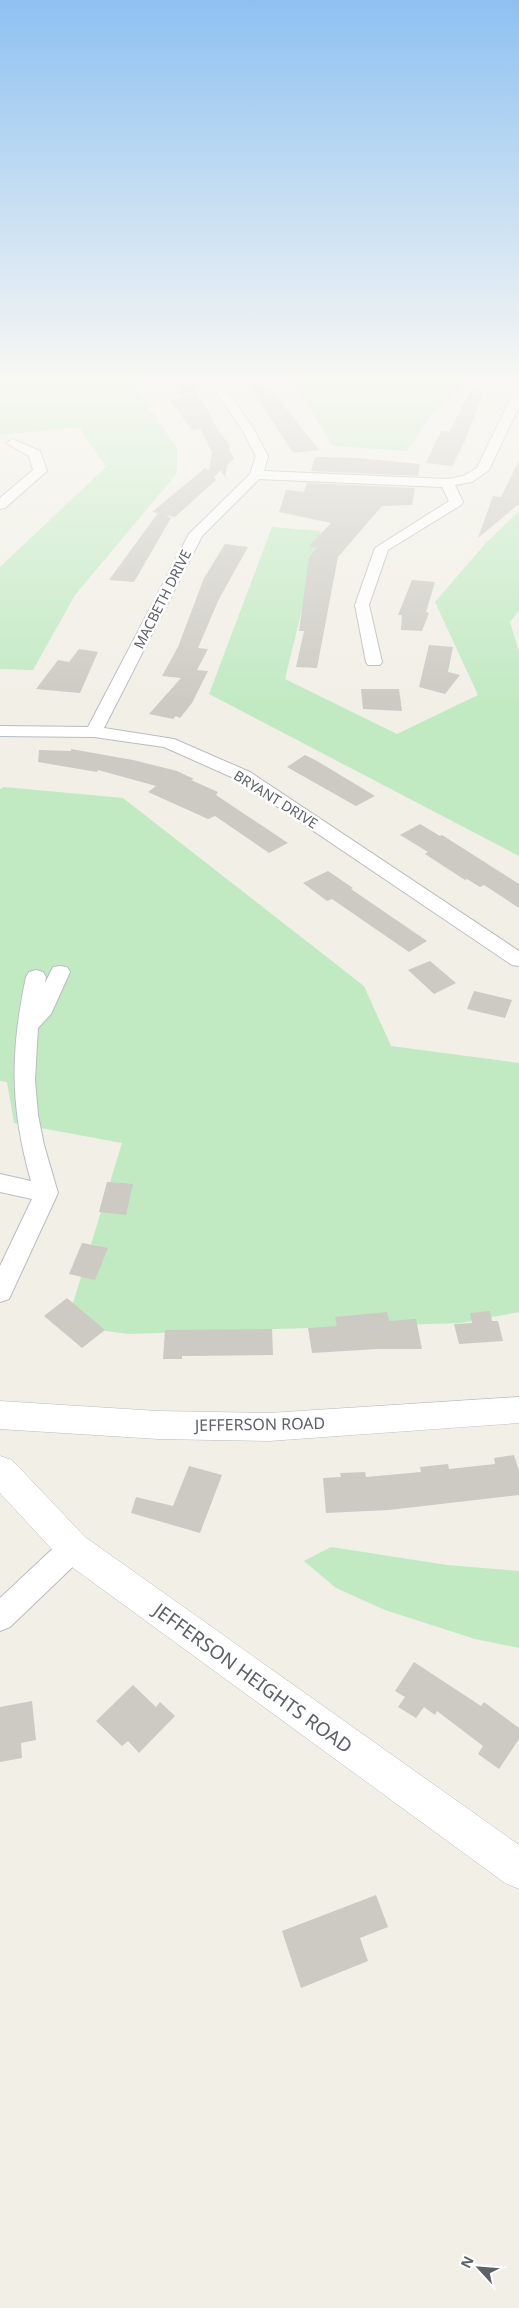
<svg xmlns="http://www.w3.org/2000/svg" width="519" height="2308" font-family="'Noto Sans',sans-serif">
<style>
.green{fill:#c1eac3}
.building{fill:#cccac3}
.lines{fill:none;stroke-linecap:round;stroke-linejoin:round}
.minor-casing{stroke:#b9bcc1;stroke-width:2}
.tertiary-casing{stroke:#b9bcc1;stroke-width:1}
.minor{fill:#fff;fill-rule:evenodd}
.tertiary{fill:#fff;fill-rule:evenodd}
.labels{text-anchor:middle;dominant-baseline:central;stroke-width:5;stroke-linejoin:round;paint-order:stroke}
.far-street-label{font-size:14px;fill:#5e6268;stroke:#fff}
.street-label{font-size:16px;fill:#5e6268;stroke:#fff}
.near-street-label{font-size:19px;fill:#5e6268;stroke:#fff}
</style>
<rect width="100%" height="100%" fill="#f1efe6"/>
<g class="green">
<polygon points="0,379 146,379 135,388 177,448 177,473 75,595 33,670 0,669 0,567 106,467 79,427 0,435"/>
<polygon points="297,379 467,379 434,412 407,451 333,446 293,381"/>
<polygon points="519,511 519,610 510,622 519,652 519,856 209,694 272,527 321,531 285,679 397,734 478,695 435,602 485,544"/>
<polygon points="4,787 123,798 364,986 391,1046 519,1063 519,1312 460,1323 129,1334 66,1326 122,1143 14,1123 7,1082 0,1081 0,789"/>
<polygon points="331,1547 447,1565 519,1571 519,1648 475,1639 385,1610 336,1588 304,1561"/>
</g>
<g class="building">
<polygon points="178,379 196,379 197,396 205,405 216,427 230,446 229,450 234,459 227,465 225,478 221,470 214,477 216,480 175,517 166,515 171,518 134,582 109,580 158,513 152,512 205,468 209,471 212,452 200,429 192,430 170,400 183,398 178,392"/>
<polygon points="245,379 263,379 319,450 293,453"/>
<polygon points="473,386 484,391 465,441 452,466 426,463 441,431 449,432"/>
<polygon points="315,457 358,458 420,464 418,476 311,471"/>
<polygon points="519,460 519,504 478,538 493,496 501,497"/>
<polygon points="307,483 415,488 412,505 382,506 338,557 317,668 296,667 304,631 299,631 308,564 310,556 317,548 309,546 331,523 279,512 286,490 304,492"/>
<polygon points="225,544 248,547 219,599 198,648 208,649 197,670 208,671 192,703 180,718 176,716 173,719 149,714 181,678 162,676 178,647 204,578"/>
<polygon points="412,580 435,582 426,612 429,613 422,631 401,630 402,615 398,615"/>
<polygon points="429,645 453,647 448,672 460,675 445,694 419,687"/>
<polygon points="79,649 98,652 80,693 36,689 58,660 69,662"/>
<polygon points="361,689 399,689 402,711 363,709"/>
<polygon points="71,749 133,760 177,771 194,779 191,780 218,792 216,795 288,843 269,853 215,816 208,819 148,792 156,786 98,770 97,772 38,762 39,750 71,751"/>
<polygon points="305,755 317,761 375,796 356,806 287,767"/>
<polygon points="420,824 440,836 442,835 519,884 519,908 484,885 480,887 467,879 465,880 425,854 428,852 400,835"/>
<polygon points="328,871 353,888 351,889 427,941 409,952 332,899 327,901 303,883"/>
<polygon points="430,961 456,983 434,994 408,970"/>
<polygon points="474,991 512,1000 505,1018 467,1009"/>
<polygon points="107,1182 133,1184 126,1215 99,1212"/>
<polygon points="82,1243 108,1248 95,1280 69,1274"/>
<polygon points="67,1298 105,1330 82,1348 44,1316"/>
<polygon points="490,1311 492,1321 498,1321 503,1341 459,1344 454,1324 472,1323 470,1313"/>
<polygon points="387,1312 389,1321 416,1319 422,1349 377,1349 312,1353 308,1328 337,1326 335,1317"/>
<polygon points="272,1329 273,1355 182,1356 182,1359 163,1359 165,1330"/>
<polygon points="514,1455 519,1471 519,1495 389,1510 326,1513 323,1478 341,1477 340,1473 365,1472 366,1477 421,1472 420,1467 448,1464 449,1469 495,1464 494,1458"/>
<polygon points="189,1466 222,1475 200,1533 131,1513 136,1497 173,1506"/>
<polygon points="414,1662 481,1706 484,1702 519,1728 519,1739 499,1769 478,1754 483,1746 437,1711 435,1715 424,1707 416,1718 398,1707 405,1697 395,1691"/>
<polygon points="133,1685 156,1707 160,1702 175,1716 139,1753 128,1741 122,1746 96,1721"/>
<polygon points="32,1701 36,1740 21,1743 22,1758 0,1762 0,1707"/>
<polygon points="376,1895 388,1927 360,1938 368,1961 301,1988 282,1931"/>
</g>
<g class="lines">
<g class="minor-casing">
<g id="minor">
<polygon points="215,379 227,379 223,385 253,428 268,456 264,471 447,479 463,476 477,468 513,393 519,389 519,406 489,470 472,482 455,485 463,502 461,505 388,550 369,605 382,662 380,665 368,665 366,662 355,605 375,548 449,501 442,487 259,479 202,536 104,728 174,739 250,772 519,951 519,966 512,965 238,780 164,747 94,737 0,736 0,726 88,727 189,534 250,474 256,456 241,428 211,385"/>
<polygon points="12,439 40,451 47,471 5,508 0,509 0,498 33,470 29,456 6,443"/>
<path d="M 60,966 L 67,967 L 70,972 L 51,1014 L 38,1028 L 35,1080 L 38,1115 L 44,1145 L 58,1193 L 9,1299 L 0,1302 L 0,1266 L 32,1199 L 0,1192 L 0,1174 L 31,1181 C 10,1107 10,1052 26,977 L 29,972 L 36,970 L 43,972 L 46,977 L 45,983 L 53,967 Z"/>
<polygon points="73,1535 83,1539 87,1548 83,1557 10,1627 0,1631 0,1598 63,1539"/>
</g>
</g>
<g class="tertiary-casing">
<g id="tertiary">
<polygon points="519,1397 519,1423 269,1441 158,1439 0,1429 0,1401 158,1411 269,1413"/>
<polygon points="0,1456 12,1460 85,1537 519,1845 519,1889 505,1883 61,1559 0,1493"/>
</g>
</g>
<use href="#minor" class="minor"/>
<use href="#tertiary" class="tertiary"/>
</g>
<linearGradient id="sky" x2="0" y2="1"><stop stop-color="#8ec1f1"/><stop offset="0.54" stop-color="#f9f8f4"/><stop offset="1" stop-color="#f9f8f4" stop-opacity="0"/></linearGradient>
<rect width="519" height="702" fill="url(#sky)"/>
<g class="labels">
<g class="far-street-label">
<text transform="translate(162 599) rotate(-63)">MACBETH DRIVE</text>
<text transform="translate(276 799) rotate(32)">BRYANT DRIVE</text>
</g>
<g class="street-label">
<text transform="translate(260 1424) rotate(-1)">JEFFERSON ROAD</text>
</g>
<g class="near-street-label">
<text transform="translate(253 1678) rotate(36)">JEFFERSON HEIGHTS ROAD</text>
</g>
</g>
<g transform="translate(479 2268) rotate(296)" stroke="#ffffff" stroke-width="4" paint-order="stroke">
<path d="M0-4L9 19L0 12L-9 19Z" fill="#5e6268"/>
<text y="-8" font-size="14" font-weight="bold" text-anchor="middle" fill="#5e6268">N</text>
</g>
</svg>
